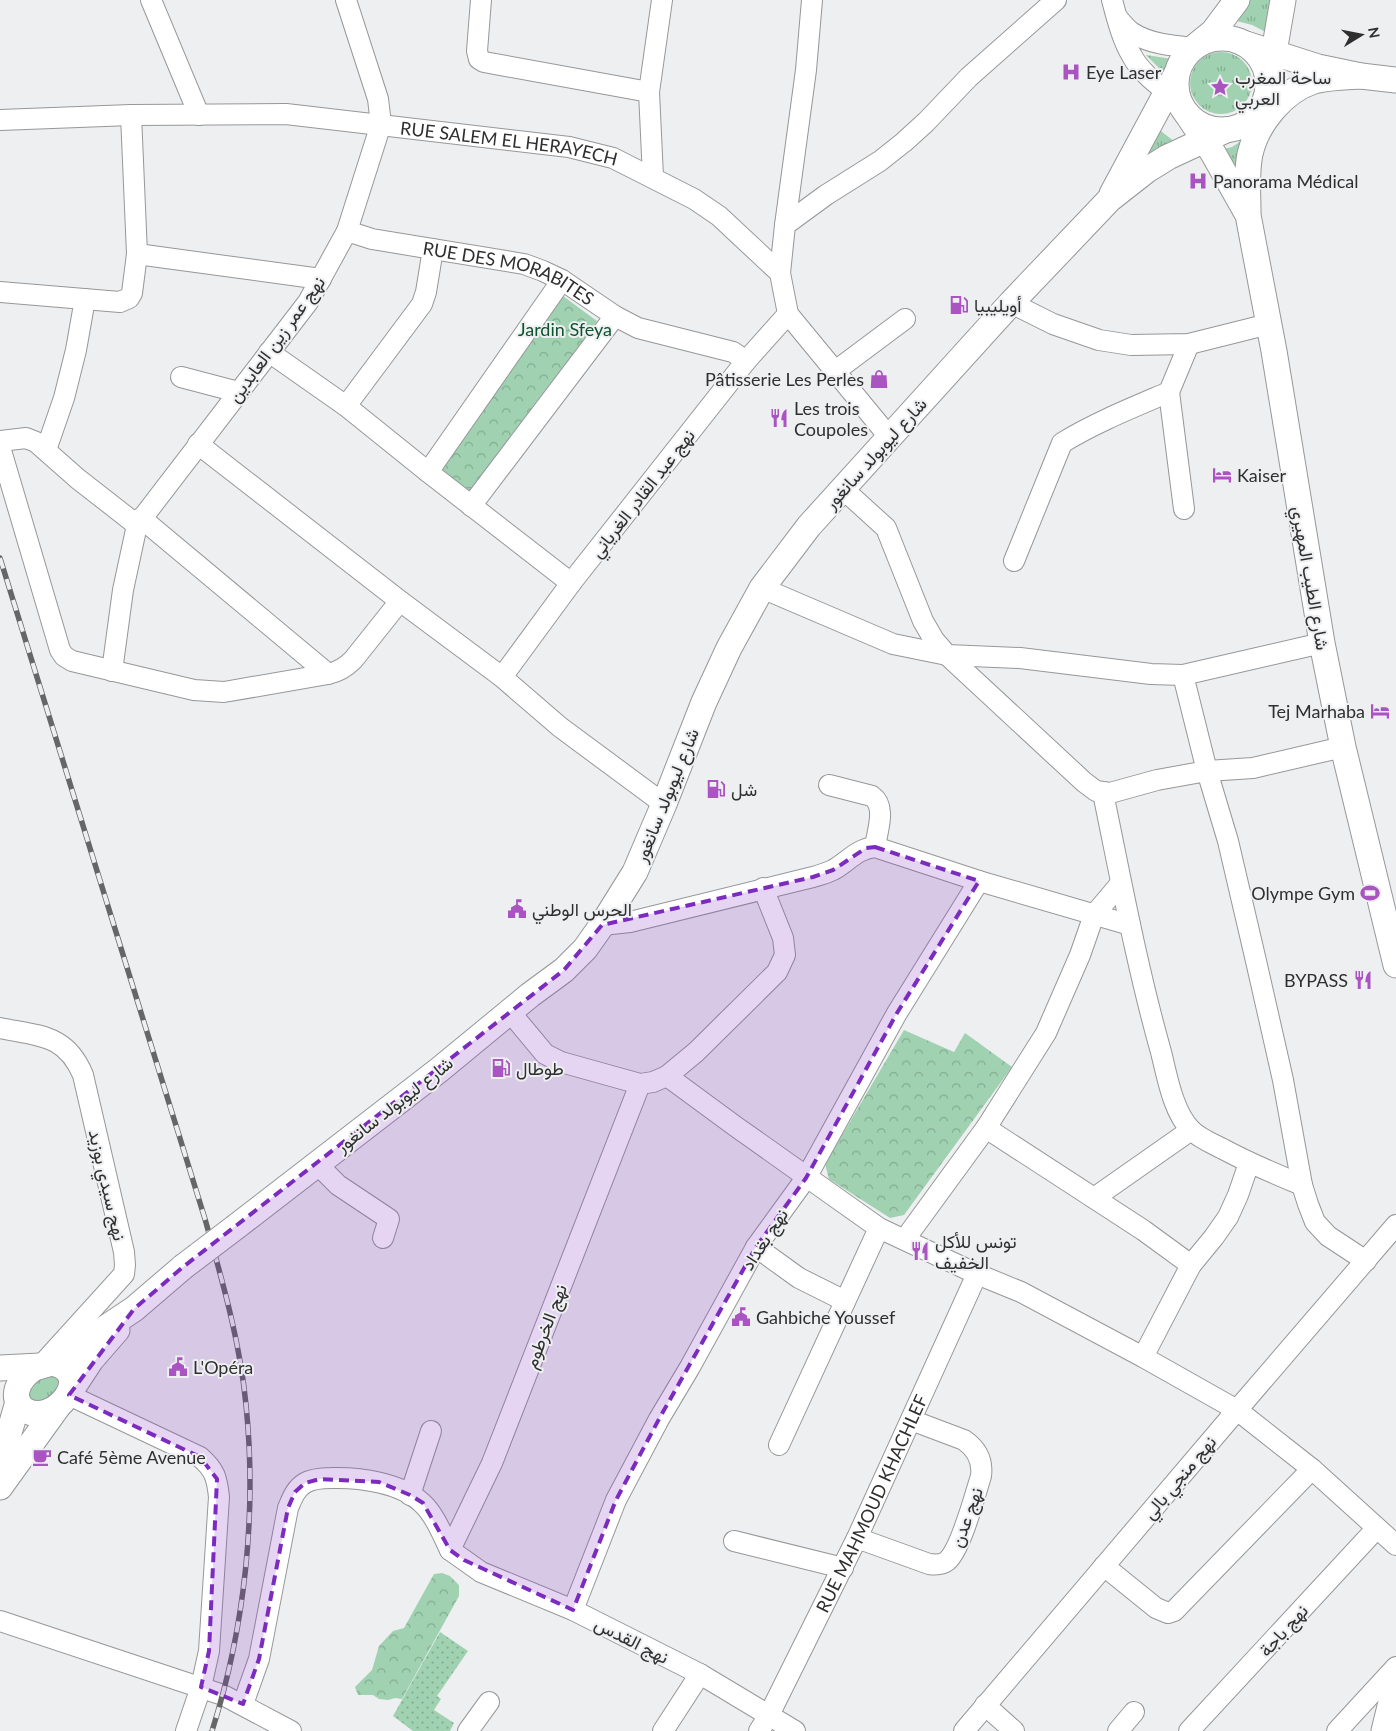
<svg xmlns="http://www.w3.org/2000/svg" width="1396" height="1731" font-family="Lato,Vazirmatn,sans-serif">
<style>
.grass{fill:url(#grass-tufts)}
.forest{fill:url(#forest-crowns)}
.garden{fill:url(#garden-dots)}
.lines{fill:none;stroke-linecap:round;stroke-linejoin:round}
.minor-casing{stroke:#969798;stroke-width:22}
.major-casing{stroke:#969798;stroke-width:27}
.minor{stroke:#fff;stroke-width:20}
.major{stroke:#fff;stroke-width:25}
.rail-casing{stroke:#666667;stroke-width:5.5}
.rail{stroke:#eeeff1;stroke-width:4;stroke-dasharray:11;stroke-linecap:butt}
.major-bridge-casing{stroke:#969798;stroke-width:27;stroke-linecap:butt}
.major-bridge{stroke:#fff;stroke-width:25}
.marked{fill:#7b2cbf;fill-opacity:0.2;stroke:#7b2cbf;stroke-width:4;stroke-dasharray:10 6;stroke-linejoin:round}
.labels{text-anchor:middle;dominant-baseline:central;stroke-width:4;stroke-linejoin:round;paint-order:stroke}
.poi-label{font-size:18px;fill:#2f2f30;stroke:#eeeff1;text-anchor:start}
.street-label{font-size:18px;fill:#2f2f30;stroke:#eeeff1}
.park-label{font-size:18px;fill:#0e5330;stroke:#eeeff1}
</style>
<defs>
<pattern id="grass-tufts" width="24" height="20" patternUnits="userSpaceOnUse" patternTransform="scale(1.25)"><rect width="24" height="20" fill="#a0d2b1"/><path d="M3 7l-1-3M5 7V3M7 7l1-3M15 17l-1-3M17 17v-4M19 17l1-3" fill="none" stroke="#83ab90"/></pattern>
<pattern id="forest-crowns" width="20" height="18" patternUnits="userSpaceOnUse" patternTransform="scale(1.25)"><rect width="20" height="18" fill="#a0d2b1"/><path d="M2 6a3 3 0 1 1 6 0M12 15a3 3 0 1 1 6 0" fill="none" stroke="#83ab90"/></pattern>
<pattern id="garden-dots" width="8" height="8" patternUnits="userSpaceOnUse" patternTransform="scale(1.25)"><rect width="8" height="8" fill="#a0d2b1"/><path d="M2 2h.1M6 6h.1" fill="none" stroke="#83ab90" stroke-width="1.8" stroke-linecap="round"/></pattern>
</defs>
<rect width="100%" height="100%" fill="#eeeff1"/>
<g class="grass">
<polygon points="1248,0 1275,0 1268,33 1252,25 1233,20"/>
<circle cx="1221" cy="83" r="31"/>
<polygon points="1146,55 1172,59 1165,74"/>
<polygon points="1157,128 1175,142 1150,155 1144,149"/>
<polygon points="1247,137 1240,187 1219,150 1232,147"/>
<polygon points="55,1375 59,1380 56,1394 39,1403 32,1401 28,1397 28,1389 38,1378"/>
</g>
<g class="forest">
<polygon points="563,296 597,321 470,496 437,472"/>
<polygon points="904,1030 954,1052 965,1033 1012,1067 904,1215 890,1218 829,1179 825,1164"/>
<polygon points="442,1573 450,1576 459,1585 459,1596 402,1699 395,1698 388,1700 379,1699 373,1695 358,1695 355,1687 372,1670 379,1646 393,1631 404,1628 434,1574"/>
</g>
<polygon class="garden" points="440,1632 468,1651 437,1696 441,1699 434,1710 454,1723 450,1731 413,1731 393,1716"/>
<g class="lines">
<g class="minor-casing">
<g id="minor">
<polyline points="151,0 199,115"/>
<polyline points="481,0 477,51 479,59 484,62 649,92"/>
<path d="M 1112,0 C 1117,19 1122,39 1132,56 C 1142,75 1164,89 1180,103"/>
<path d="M 1117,17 C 1121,22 1126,28 1131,32 C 1149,44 1173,46 1194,48"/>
<polyline points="131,115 137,254 321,279"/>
<path id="s1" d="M 0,120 L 131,115 L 286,114 L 569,147 L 613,158 L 694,199 L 719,216 L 780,273 L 788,314 L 890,438"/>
<polyline points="653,177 649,92 662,0"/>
<polyline points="785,225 806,70 812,0"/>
<path id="s2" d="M 347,231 L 372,239 L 524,264 L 543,271 L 562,280 L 615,316 L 638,328 L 733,352 L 746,361"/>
<polyline points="780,273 785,225 826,195 880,161 904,142 926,122 969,77 1056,0"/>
<polyline points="0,292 120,302 129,298 132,293 137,254"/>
<polyline points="1011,303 1053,324 1099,340 1131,345 1189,344 1269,324"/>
<polyline points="269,352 346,406 428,472 571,583"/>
<polyline points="834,372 905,319"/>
<polyline points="181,377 238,392"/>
<polyline points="1169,392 1184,509"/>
<polyline points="346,406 422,304 426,292 433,249"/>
<polyline points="0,441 26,438 36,442 78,479 137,525"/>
<polyline points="198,444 400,601 502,677 560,727 664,804"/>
<path d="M 0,447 L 60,650 L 64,656 L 72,661 L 194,690 L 224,692 L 328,674 C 338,672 345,668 353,660 L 400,601"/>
<polyline points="46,450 64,398 76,350 85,299"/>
<polyline points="428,472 562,280"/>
<polyline points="843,489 886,528 923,621 934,640 947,655 1084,782 1096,791 1110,793 1157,780 1207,771 1253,768 1343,747"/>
<polyline points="471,506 615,316"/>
<polyline points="141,518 328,674"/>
<path d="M 1014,561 L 1062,443 C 1094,423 1134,407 1169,392 L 1189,344"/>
<polyline points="762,588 893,644 947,655 1020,658 1151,674 1183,675 1322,643"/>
<polyline points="112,671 123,590 137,525 308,302 347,231 381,124 378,99 346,0"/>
<polyline points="1183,675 1207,771 1228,841 1256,961 1283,1080 1302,1185 1308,1204 1315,1222 1328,1236 1366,1261"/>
<polyline points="502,677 571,583 746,361 788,314"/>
<path d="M 829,785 L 872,796 C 887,807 877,831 875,847"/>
<path d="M 1103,793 C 1121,880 1137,967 1161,1052 C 1167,1076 1173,1112 1191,1130 C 1199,1138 1213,1144 1223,1149 C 1249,1163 1275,1174 1302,1185"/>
<path d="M 602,925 L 630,922 L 813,877 C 820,875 827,873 833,870 C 848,862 856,849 875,847 L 979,881 L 1130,925"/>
<polyline points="510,1012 545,1054 561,1062 640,1084 653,1082 667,1076 735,1126 879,1228 977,1274 1021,1292 1143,1357 1237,1410 1312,1469 1396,1545"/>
<path d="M 0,1028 C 39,1036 66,1034 83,1075 L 124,1252 L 125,1265 L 124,1274 L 47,1359"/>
<polyline points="667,1076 696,1052 777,972 785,955 783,938 763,888"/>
<polyline points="640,1084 492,1463 450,1550 481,1572 573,1610 700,1674 795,1731"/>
<polyline points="986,1128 1143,1230 1191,1265"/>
<polyline points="317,1164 338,1185 389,1219 383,1238"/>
<polyline points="1094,1198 1191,1130"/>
<polyline points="905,1239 986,1128 1046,1033 1080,955 1094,915 1121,883"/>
<polyline points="756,1247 799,1278 845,1301"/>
<polyline points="1143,1357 1191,1265 1214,1237 1228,1217 1238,1195 1249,1163"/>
<path d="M 69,1395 L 200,1457 C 215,1470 217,1478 219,1497 L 209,1651 L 201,1687 L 186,1731"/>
<polyline points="779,1445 879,1228"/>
<polyline points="410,1495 431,1431"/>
<path d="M 857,1538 L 929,1564 C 936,1565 942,1565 947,1561 C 961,1549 975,1495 981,1476 C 983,1461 977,1449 964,1440 L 911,1420"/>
<polyline points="734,1541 843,1568"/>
<polyline points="1104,1566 1156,1608 1168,1613 1174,1611 1312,1469"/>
<polyline points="573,1610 616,1500 659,1419 690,1367 756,1247 806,1178 897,1013 979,881"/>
<polyline points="0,1621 223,1695 291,1731"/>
<path d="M 243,1704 L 259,1659 L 288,1508 C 292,1499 295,1489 305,1483 C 312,1479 323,1478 331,1478 C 360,1477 401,1483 422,1503 C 435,1515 442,1534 450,1550"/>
<polyline points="985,1705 1014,1731"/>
<polyline points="468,1731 489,1702"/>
<polyline points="663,1731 700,1674"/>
<path id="s3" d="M 759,1731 L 769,1715 L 857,1538 L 977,1274"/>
<polyline points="964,1731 1237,1410 1396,1225"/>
<polyline points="1118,1731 1134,1712"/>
<polyline points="1189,1731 1376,1529"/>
<polyline points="1337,1731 1396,1667"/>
</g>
</g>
<g class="major-casing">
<g id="major">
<circle cx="1222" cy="84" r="46"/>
<polyline points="1246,44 1318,67 1361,76 1396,80"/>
<polyline points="1197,45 1213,32 1237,0"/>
<polyline points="1271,69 1283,0"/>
<polyline points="1187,114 1213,153 1248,215 1274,351 1322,643 1343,747 1396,965"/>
<polyline points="1112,194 1177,73"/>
<path d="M 1248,212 C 1248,193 1246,173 1250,154 C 1257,123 1283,91 1314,81 C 1329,77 1345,77 1361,76"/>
<polyline points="237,1226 439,1070 530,995 564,970 585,949 602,925 635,872 664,804 704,702 729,648 762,588 809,526 1011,303 1110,199 1147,170 1168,157 1226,130"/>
<path d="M 52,1363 C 97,1373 54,1428 25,1410 C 8,1399 19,1378 33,1369 C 39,1366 45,1365 52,1363 Z"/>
<polyline points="44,1365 83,1343 134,1309 183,1267"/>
<polyline points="0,1368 40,1366"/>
<polyline points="70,1392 91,1360 117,1330"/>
<polyline points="0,1464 18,1402"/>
<polyline points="0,1487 59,1405"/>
<polyline points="1384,1731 1396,1682"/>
</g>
</g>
<use href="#minor" class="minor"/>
<use href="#major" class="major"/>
<g class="rail-casing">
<path id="rail" d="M 0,558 L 205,1219 C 222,1280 240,1341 246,1405 C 257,1513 245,1627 212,1731"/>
</g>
<use href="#rail" class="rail"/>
<g class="major-bridge-casing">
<polyline id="major-bridge" points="183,1267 237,1226"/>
</g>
<use href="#major-bridge" class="major-bridge"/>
</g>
<path class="marked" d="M 875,847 L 979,881 L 897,1013 L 806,1178 L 756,1247 L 659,1419 L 616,1500 L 573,1610 L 464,1560 L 450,1550 L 423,1503 L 410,1495 L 379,1482 L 320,1479 L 305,1483 L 295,1492 L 288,1508 L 259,1659 L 243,1704 L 201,1687 L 209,1651 L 217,1479 L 200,1457 L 69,1395 L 134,1309 L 183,1267 L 564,970 L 602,925 L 813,877 L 833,870 L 866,848 Z"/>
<defs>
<g id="hospital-bare" transform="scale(1.5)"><path d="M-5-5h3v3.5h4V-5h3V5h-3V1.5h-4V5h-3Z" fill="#aa54c2" stroke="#eeeff1" stroke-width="2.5" paint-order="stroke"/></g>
<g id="sight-bare" transform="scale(1.5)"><path d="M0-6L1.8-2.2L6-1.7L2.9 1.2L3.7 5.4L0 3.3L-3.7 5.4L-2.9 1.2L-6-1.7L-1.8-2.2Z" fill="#aa54c2" stroke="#eeeff1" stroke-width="2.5" paint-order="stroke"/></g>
<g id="fuel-bare" transform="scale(1.5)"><path d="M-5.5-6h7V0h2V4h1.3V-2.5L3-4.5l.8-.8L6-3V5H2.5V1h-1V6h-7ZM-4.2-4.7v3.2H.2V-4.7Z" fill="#aa54c2" stroke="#eeeff1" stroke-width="2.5" paint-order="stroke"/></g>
<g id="shop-bare" transform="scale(1.5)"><path d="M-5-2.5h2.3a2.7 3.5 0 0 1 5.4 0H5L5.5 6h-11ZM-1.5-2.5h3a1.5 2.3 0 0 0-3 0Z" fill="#aa54c2" stroke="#eeeff1" stroke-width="2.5" paint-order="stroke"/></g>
<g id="restaurant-bare" transform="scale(1.5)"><path d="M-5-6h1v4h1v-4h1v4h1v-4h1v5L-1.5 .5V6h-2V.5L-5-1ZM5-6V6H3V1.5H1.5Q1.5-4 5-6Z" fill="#aa54c2" stroke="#eeeff1" stroke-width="2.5" paint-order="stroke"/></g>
<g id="hotel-bare" transform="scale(1.5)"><path d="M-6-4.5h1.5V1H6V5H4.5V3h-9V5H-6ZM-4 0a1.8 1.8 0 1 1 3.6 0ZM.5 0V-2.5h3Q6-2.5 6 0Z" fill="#aa54c2" stroke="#eeeff1" stroke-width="2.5" paint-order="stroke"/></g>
<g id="stadium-bare" transform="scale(1.5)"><path d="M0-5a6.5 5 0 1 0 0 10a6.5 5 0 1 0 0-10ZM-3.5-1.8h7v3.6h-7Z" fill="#aa54c2" stroke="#eeeff1" stroke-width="2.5" paint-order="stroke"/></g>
<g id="civic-bare" transform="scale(1.5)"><path d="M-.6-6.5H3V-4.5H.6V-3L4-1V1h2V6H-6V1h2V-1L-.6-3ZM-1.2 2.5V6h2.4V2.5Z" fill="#aa54c2" stroke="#eeeff1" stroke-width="2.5" paint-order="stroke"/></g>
<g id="cafe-bare" transform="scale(1.5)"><path d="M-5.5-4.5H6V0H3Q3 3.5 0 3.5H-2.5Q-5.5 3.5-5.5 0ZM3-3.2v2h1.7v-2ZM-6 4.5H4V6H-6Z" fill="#aa54c2" stroke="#eeeff1" stroke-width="2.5" paint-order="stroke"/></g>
</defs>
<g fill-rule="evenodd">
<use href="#hospital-bare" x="1071" y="72"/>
<use href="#sight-bare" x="1220" y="87"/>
<use href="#hospital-bare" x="1198" y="181"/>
<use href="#fuel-bare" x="959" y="305"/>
<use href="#shop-bare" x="879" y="379"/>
<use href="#restaurant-bare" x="779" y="418"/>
<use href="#hotel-bare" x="1222" y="475"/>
<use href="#hotel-bare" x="1380" y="711"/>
<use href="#fuel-bare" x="716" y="789"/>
<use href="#stadium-bare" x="1370" y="893"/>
<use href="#civic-bare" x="517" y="909"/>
<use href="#restaurant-bare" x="1363" y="980"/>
<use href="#fuel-bare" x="501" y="1068"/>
<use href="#restaurant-bare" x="920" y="1251"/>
<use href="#civic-bare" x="741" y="1317"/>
<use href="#civic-bare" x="178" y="1367"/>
<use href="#cafe-bare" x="42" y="1457"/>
</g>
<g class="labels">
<g class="poi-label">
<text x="1086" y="72">Eye Laser</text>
<text x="1235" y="77">ساحة المغرب<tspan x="1235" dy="21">العربي</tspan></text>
<text x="1213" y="181">Panorama Médical</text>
<text x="974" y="305">أويليبيا</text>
<text x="864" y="379" text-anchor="end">Pâtisserie Les Perles</text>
<text x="794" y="408">Les trois<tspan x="794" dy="21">Coupoles</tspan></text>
<text x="1237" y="475">Kaiser</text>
<text x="1365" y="711" text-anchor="end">Tej Marhaba</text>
<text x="731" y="789">شل</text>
<text x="1355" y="893" text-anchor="end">Olympe Gym</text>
<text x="532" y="909">الحرس الوطني</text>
<text x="1348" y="980" text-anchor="end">BYPASS</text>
<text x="516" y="1068">طوطال</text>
<text x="935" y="1241">تونس للأكل<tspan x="935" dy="21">الخفيف</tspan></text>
<text x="756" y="1317">Gahbiche Youssef</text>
<text x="193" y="1367">L'Opéra</text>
<text x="57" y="1457">Café 5ème Avenue</text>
</g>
<g class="street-label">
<text stroke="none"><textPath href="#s1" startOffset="511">RUE SALEM EL HERAYECH</textPath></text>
<text stroke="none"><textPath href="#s2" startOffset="168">RUE DES MORABITES</textPath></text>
<text transform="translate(276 339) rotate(-54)">نهج عمر زين العابدين</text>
<text transform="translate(875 453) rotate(-48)">شارع ليوبولد سانغور</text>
<text transform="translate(642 493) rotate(-52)">نهج عبد القادر الغرياني</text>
<text transform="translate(1311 578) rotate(80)">شارع الطيب المهيري</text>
<text transform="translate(666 795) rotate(-68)">شارع ليوبولد سانغور</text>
<text transform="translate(394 1104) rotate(-38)">شارع ليوبولد سانغور</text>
<text transform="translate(108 1185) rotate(77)">نهج سيدي بوزيد</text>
<text transform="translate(764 1239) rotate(-57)">نهج بغداد</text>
<text transform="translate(545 1326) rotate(-69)">نهج الخرطوم</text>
<text transform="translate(1179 1477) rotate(-50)">نهج منجي بالي</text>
<text stroke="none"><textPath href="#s3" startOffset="254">RUE MAHMOUD KHACHLEF</textPath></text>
<text transform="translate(966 1517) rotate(-70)">نهج عدن</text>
<text transform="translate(1283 1630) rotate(-48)">نهج باجة</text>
<text transform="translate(632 1640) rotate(27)">نهج القدس</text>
</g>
<g class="park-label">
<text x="565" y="329">Jardin Sfeya</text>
</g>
</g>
<g transform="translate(1361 35) rotate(80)" stroke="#eeeff1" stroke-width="4" paint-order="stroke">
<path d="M0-4L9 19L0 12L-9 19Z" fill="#2f2f30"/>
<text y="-8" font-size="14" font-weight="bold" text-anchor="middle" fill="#2f2f30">N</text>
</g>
</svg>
